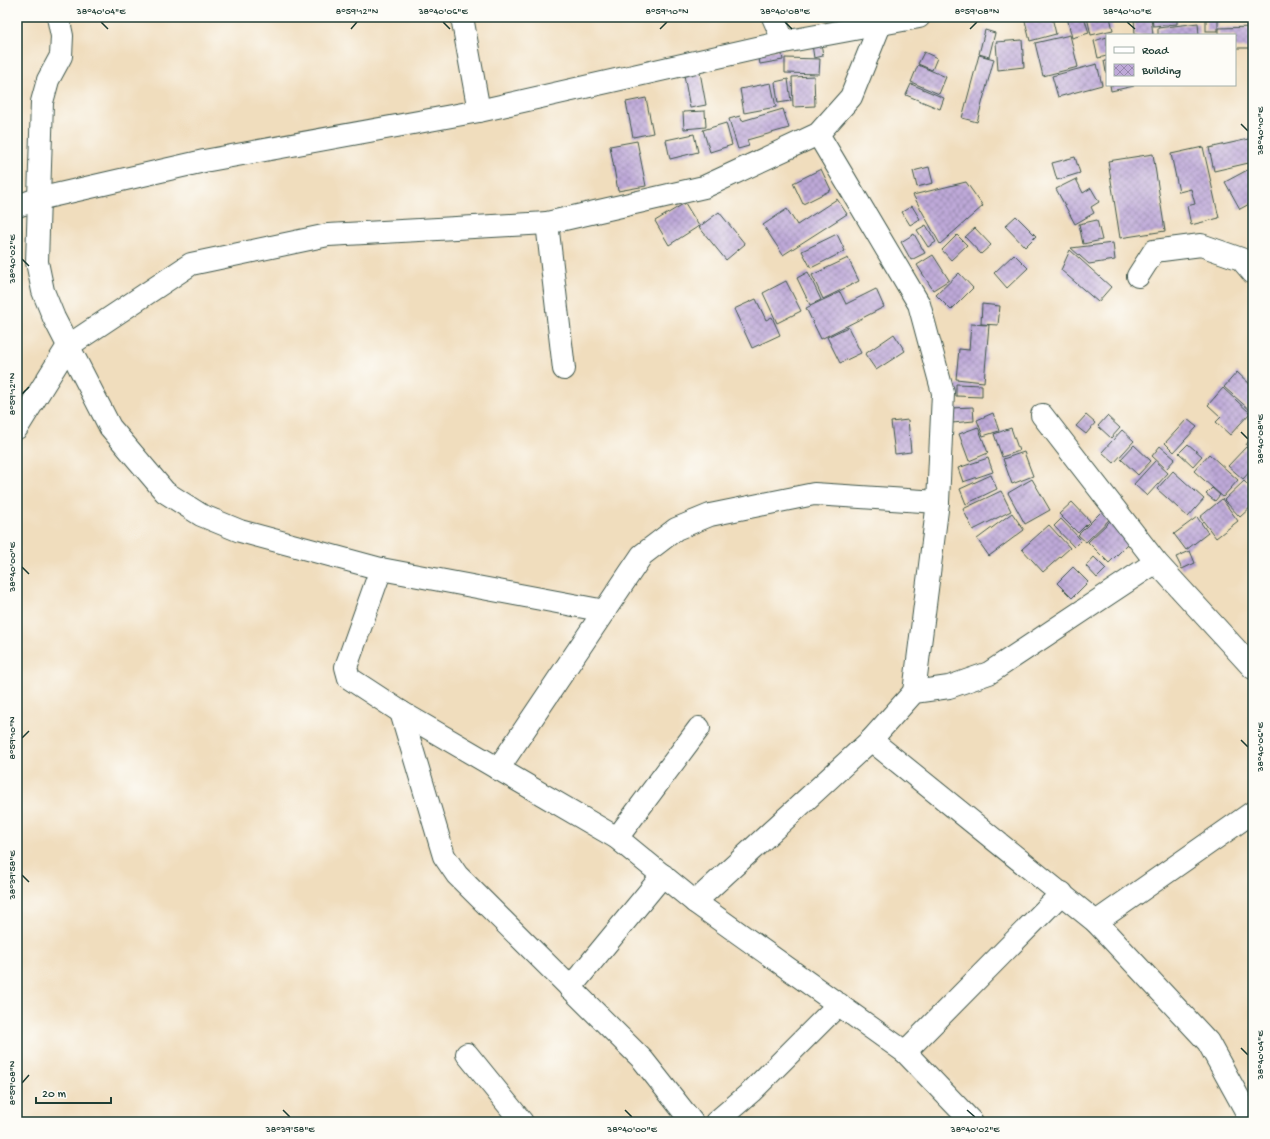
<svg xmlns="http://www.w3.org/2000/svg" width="1270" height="1139" font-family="'Gochi Hand',sans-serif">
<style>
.building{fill:url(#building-cross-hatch)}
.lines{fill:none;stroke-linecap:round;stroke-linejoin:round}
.minor-casing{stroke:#3e5549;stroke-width:24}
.minor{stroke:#fff;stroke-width:22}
.ticks{fill:none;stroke:#1f3d34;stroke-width:1.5}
.neatline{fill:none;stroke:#1f3d34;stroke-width:1.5}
.ticks-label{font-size:10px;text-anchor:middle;fill:#1f3d34}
</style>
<defs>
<pattern id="building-cross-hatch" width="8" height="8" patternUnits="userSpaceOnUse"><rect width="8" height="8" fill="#bea9d8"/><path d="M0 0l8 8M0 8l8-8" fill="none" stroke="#9a8bb0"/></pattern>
</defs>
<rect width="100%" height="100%" fill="#fdfcf7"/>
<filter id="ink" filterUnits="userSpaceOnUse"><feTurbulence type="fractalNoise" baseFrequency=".025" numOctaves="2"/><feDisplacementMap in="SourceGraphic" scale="8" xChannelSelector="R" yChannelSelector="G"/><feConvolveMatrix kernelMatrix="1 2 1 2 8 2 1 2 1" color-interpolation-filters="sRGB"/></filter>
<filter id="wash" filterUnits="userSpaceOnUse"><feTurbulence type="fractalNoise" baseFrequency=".012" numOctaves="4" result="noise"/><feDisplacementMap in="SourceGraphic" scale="16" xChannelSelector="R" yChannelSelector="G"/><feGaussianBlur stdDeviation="0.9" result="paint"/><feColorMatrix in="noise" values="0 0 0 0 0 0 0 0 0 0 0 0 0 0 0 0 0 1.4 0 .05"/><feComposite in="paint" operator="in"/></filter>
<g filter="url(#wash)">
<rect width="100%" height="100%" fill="#f0ddbd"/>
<g id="blocks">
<g class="building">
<polygon points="1024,17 1052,17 1056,34 1030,41"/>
<polygon points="1067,17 1084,17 1089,33 1072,38"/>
<polygon points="1087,17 1110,17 1113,30 1091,35"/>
<polygon points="1134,17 1151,17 1153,35 1135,35"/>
<polygon points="1152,17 1177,17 1177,24 1153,26"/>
<rect x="1206" y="17" width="12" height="14"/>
<polygon points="1198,23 1199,35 1158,35 1158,28"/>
<polygon points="1253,27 1253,48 1235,48 1235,35 1219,35 1219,28"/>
<polygon points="985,30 995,33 989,57 979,54"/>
<polygon points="1070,35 1078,67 1043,76 1035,43"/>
<polygon points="1107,37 1107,56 1098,58 1094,41"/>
<polygon points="1022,40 1024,67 998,70 996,42"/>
<polygon points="821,42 823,56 814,58 812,44"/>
<polygon points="781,49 783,60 760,64 758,53"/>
<polygon points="924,52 937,58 932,70 918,64"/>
<polygon points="979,55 994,59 977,122 962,118"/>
<polygon points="785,58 820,59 819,74 785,73"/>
<polygon points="1104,61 1107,61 1107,72 1106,72"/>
<polygon points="1097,64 1102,85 1058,97 1052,76"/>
<polygon points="918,65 946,77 939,94 911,82"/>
<polygon points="700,72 706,105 690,108 684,75"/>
<polygon points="814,76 815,106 793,107 792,77"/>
<polygon points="788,79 791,101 778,103 775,82"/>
<polygon points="771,83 776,107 744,113 740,89"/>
<polygon points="911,84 944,98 940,109 906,95"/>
<polygon points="1110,85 1133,85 1134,86 1111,91"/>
<polygon points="646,98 653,133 633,137 626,102"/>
<polygon points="783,109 789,128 747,140 749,146 738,149 729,119 740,116 742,121"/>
<polygon points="705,111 706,127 684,129 683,112"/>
<polygon points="726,123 732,145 710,152 703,130"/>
<polygon points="694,134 698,152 670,159 666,140"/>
<polygon points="1253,138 1253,162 1214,171 1209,148"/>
<polygon points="637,141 646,186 618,191 610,146"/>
<polygon points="1203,147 1219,218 1191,225 1187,206 1195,204 1191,189 1179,192 1171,154"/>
<polygon points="1153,154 1165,231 1120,238 1108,161"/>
<polygon points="1075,157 1080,173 1057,180 1052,163"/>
<polygon points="929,167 933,183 917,187 913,171"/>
<polygon points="1253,167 1253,202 1240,209 1225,182"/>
<polygon points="821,169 831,190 803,204 793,183"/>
<polygon points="1076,179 1083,193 1091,188 1099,202 1091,207 1094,213 1075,224 1056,189"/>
<polygon points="966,182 983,206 940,244 913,195"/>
<polygon points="837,199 847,214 783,255 763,225 787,209 797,225"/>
<polygon points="685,203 699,226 669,245 655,221"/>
<polygon points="912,206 920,219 910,225 902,212"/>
<polygon points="719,212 745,244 726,260 699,227"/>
<polygon points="1016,216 1036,236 1025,247 1005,226"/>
<polygon points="1097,220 1102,240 1083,244 1079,224"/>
<polygon points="926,225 936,242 928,247 917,230"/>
<polygon points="975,228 991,245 981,254 965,237"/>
<polygon points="837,234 845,251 811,268 802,251"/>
<polygon points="914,234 925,253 911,260 901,242"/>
<polygon points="957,235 967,245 951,260 942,250"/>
<polygon points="1113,243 1115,260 1089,264 1071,248"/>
<polygon points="1070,250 1111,287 1098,302 1061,270"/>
<polygon points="1014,254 1028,268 1007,288 994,273"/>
<polygon points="933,255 949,280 933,290 917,265"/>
<polygon points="848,258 859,281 823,299 812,275"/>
<polygon points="808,272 821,300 810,305 797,278"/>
<polygon points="959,273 973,288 951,310 936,295"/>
<polygon points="786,281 801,311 777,323 763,293"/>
<polygon points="876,289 884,307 821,339 806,308 840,292 846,304"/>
<polygon points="756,299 766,320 772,317 780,335 752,348 734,309"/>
<polygon points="982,304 1000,306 998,325 981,324"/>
<polygon points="971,324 989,325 984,382 956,379 959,349 969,350"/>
<polygon points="848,327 861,353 840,363 827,337"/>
<polygon points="894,334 905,351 876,370 865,354"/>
<polygon points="1237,372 1253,387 1253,409 1251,411 1224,387"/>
<polygon points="956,384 982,385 982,397 956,396"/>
<polygon points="1223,388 1250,413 1230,435 1216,422 1221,417 1208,405"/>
<polygon points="973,407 974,421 952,423 951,408"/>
<polygon points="993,413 999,431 983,436 977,420"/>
<polygon points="1253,413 1253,422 1249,418"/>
<polygon points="1086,415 1095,423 1086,434 1076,426"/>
<polygon points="1107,416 1120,428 1111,438 1098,426"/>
<polygon points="1187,419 1197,427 1174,452 1165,443"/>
<polygon points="908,420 911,452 895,454 891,422"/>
<polygon points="978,427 988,453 969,461 959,434"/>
<polygon points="1011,428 1019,451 1002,457 994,434"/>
<polygon points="1122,430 1134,441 1114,463 1102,452"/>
<polygon points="1253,435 1253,450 1246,445"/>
<polygon points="1188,444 1202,456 1193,466 1179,453"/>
<polygon points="1134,445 1151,461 1138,475 1121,459"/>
<polygon points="1160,446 1175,459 1166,469 1152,456"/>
<polygon points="1246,447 1253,454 1253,468 1243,479 1228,466"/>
<polygon points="1024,452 1033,476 1012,484 1003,459"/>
<polygon points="1209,454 1238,480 1223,497 1194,471"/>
<polygon points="988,458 993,472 963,482 958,468"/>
<polygon points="1155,461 1168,473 1147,496 1134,484"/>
<polygon points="1173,471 1204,499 1188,517 1157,489"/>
<polygon points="991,475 997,489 966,504 960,489"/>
<polygon points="1032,479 1050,510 1025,524 1008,493"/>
<polygon points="1244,481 1253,490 1253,505 1240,517 1224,500"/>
<polygon points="1212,488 1220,495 1215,501 1206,494"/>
<polygon points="1001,491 1011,511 973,530 963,509"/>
<polygon points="1222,499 1238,521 1216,538 1200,517"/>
<polygon points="1072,502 1090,521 1078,533 1059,514"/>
<polygon points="1105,508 1113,516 1086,542 1078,535"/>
<polygon points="1012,513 1024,530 989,556 977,539"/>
<polygon points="1197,517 1208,533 1186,550 1174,534"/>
<polygon points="1061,519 1081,540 1074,547 1054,526"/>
<polygon points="1110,521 1130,542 1109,563 1088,542"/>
<polygon points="1049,525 1070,548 1043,572 1022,549"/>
<polygon points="1190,551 1195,563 1182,569 1176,557"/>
<polygon points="1094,557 1106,569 1097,578 1086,566"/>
<polygon points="1073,567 1088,582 1072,598 1057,583"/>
</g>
</g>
</g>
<g filter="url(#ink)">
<use href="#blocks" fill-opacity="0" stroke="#3e5549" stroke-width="1"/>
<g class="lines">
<g class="minor-casing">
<g id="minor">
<polyline points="58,17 62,36 61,56 48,80 42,102 37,262 43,291 54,318 110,427 165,492 201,515 240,531 381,569 605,611"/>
<polyline points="462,17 479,111"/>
<polyline points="773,17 784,42"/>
<polyline points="818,134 919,304 943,393 938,502 914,692"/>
<polyline points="17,206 38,199 204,161 479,111 784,42 919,17"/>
<polyline points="547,223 564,369"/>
<polyline points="1138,276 1154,251 1201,245 1241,259 1253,273"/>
<polyline points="1042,415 1156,562"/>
<polyline points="17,428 68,346 191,264 328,235 547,223 704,187 818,134 851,97 880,25"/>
<polyline points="381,569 346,667 349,678 401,712 617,838 695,902 905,1052 972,1122"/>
<polyline points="401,712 444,856 457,875 643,1060 692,1122"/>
<polyline points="498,769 642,555 676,529 710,515 814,494 938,502"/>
<polyline points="617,838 699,728"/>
<polyline points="695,902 871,740"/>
<polyline points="1096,922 1253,812"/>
<polyline points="570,988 663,875"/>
<polyline points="905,1052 1062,893"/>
<polyline points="467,1054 522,1122"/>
<polyline points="716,1122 751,1092 839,1004"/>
<polyline points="1252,1122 1208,1042 1096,922 871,740 914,692 949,687 989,673 1156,562 1253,668"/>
</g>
</g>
<use href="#minor" class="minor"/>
</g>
</g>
<path class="ticks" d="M 101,22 L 108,29M 443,22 L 450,29M 785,22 L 792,29M 1127,22 L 1135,29M 351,29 L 357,22M 660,29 L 667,22M 970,29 L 977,22M 1241,124 L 1248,131M 22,259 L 29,266M 22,394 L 29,387M 1241,432 L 1248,439M 22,567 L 29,574M 22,738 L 29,731M 1241,740 L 1248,747M 22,875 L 29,882M 1241,1048 L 1248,1055M 22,1083 L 29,1075M 283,1110 L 290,1117M 625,1110 L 632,1117M 967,1110 L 975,1117"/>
<rect width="1270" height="1139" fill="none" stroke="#fdfcf7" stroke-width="44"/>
<rect x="1106" y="34" width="130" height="52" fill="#fdfcf7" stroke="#a4b0a9"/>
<rect x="1114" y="47" width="20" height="6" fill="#ffffff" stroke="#a4b0a9"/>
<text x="1142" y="54" font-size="12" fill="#1f3d34">Road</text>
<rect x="1114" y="64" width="20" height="12" fill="url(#building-cross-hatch)" stroke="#a4b0a9"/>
<text x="1142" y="74" font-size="12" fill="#1f3d34">Building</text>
<path d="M36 1097v6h75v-6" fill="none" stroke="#1f3d34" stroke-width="2"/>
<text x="42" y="1097" font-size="12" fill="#1f3d34" stroke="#fdfcf7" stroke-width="3" paint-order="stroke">20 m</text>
<rect x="22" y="22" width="1226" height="1095" class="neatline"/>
<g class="ticks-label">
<text x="101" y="14">38°40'04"E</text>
<text x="357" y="14">8°59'12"N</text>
<text x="443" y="14">38°40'06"E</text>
<text x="667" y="14">8°59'10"N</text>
<text x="785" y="14">38°40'08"E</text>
<text x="977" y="14">8°59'08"N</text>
<text x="1127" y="14">38°40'10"E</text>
<text transform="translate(1259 131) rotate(-90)" y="4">38°40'10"E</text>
<text transform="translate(11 259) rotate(-90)" y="4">38°40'02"E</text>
<text transform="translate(11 394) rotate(-90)" y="4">8°59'12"N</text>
<text transform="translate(1259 439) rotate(-90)" y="4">38°40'08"E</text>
<text transform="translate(11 567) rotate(-90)" y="4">38°40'00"E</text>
<text transform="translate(11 738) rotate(-90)" y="4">8°59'10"N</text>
<text transform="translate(1259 747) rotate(-90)" y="4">38°40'06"E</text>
<text transform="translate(11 875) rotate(-90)" y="4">38°39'58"E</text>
<text transform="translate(1259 1055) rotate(-90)" y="4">38°40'04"E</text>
<text transform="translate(11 1083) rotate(-90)" y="4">8°59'08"N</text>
<text x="290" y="1132">38°39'58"E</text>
<text x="632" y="1132">38°40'00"E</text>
<text x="975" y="1132">38°40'02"E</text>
</g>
</svg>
